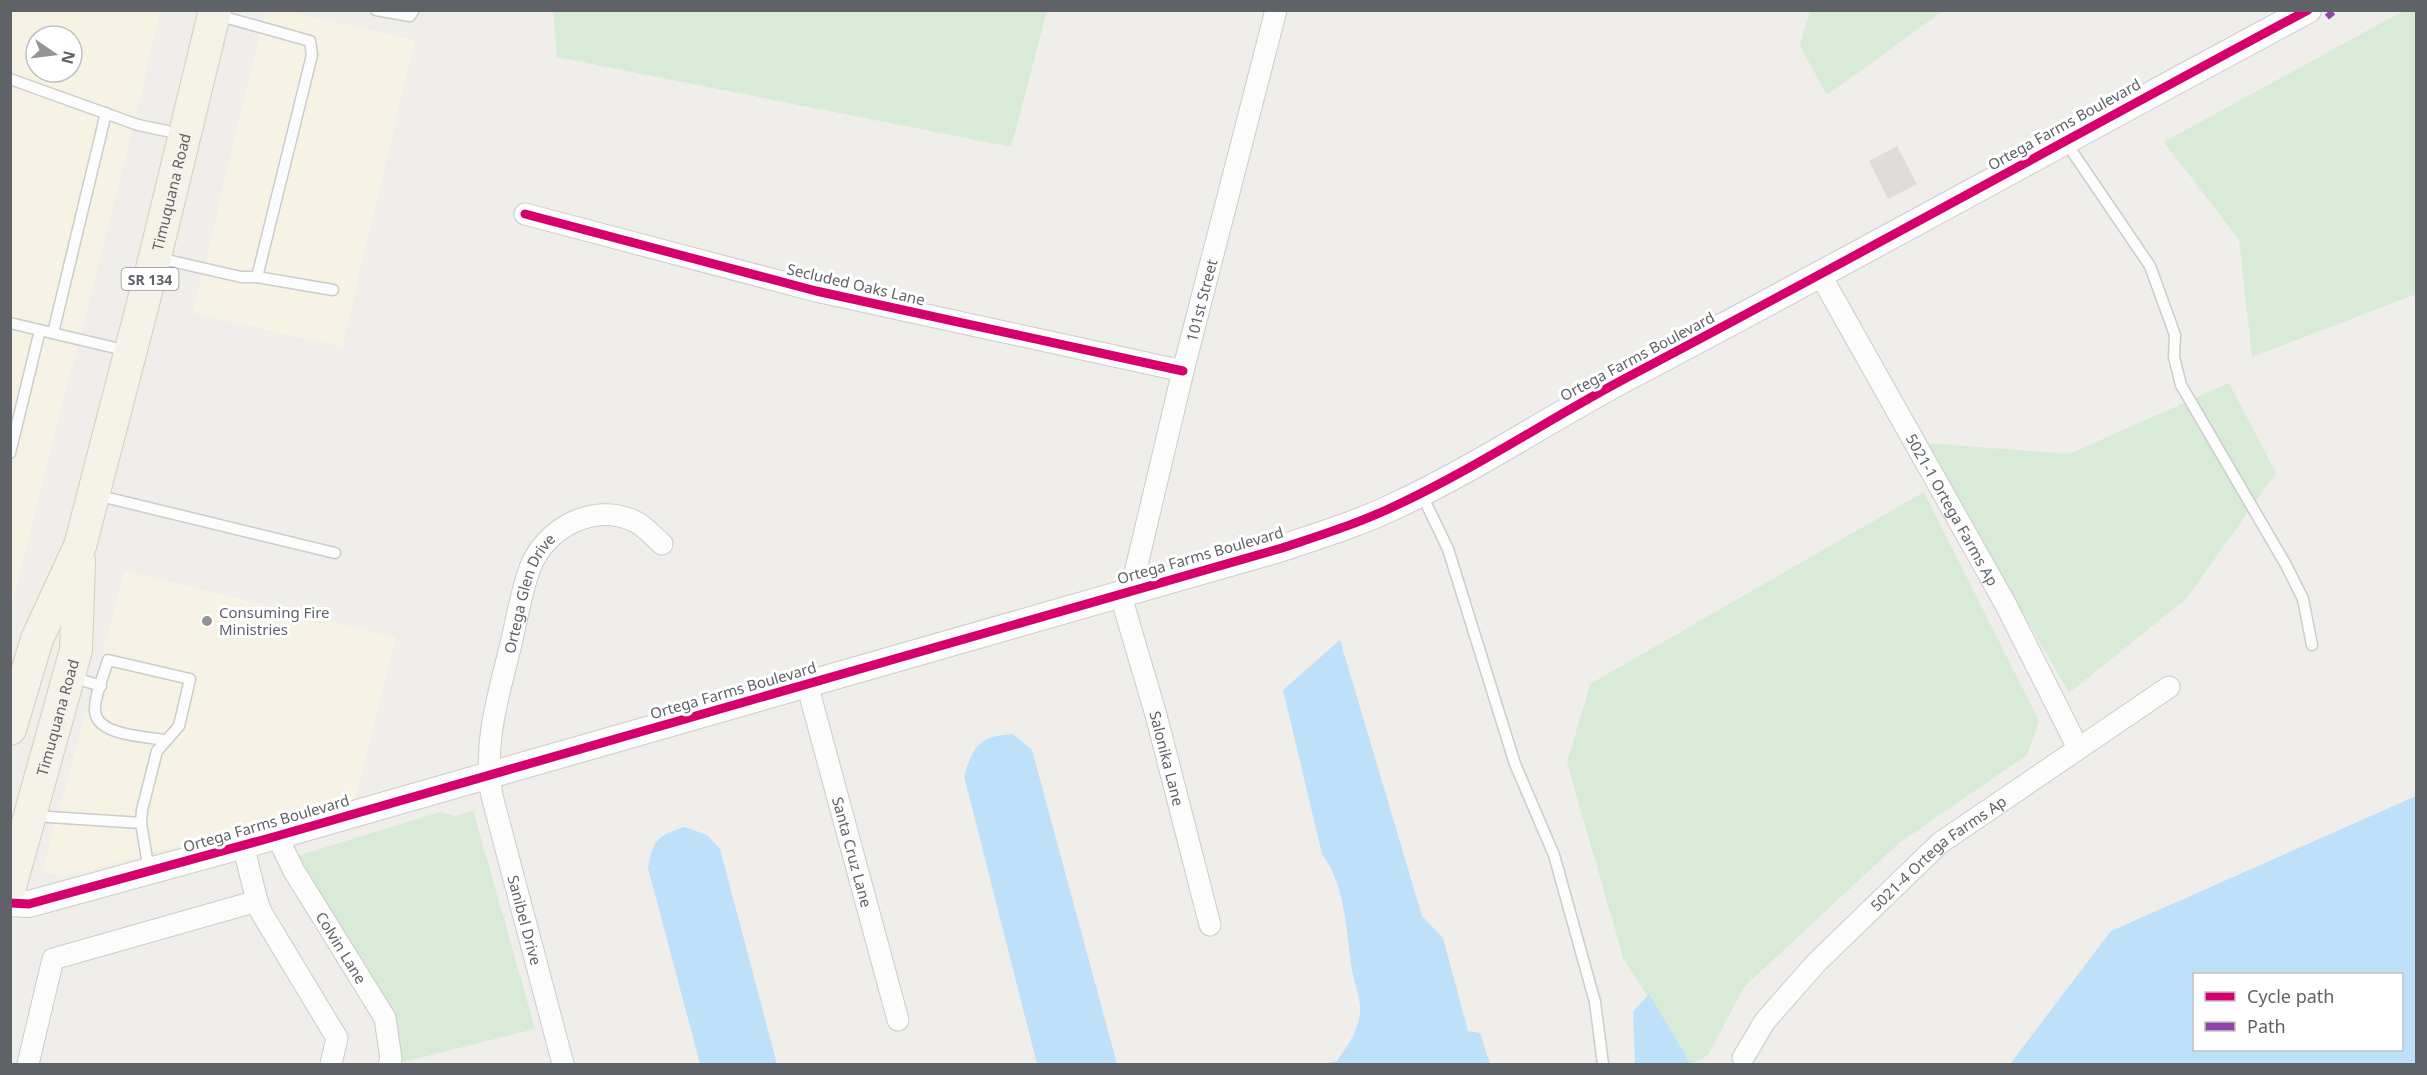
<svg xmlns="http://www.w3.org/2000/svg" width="2427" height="1075" font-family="'Noto Sans',sans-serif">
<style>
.commercial{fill:#f7f3e4;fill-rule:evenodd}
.industrial{fill:#dfddda}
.green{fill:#d8ebd6}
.water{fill:#bfe0f9;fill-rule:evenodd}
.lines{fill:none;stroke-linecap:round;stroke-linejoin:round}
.service-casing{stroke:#cbcccc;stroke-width:13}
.minor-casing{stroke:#cbcccc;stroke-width:23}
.tertiary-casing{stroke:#cbcccc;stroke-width:28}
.primary-casing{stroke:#d7ceb8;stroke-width:34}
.service{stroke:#fdfcfc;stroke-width:10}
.minor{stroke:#fdfcfc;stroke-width:21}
.tertiary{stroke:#fdfcfc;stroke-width:26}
.primary{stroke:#f4f2e9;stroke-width:32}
.quiet{stroke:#8e44ad;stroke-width:8;stroke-dasharray:15 8;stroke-linecap:butt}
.cycleway-casing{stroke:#fff;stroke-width:13}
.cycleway{stroke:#d6006c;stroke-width:9}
.poi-dot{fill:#919496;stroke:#fff;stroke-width:2}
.labels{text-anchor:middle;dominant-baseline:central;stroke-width:6;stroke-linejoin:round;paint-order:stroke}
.shield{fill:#fff;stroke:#8f9295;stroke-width:1.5}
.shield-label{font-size:14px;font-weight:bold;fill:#5f6368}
.street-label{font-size:15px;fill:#5f6368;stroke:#fff}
.poi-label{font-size:15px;fill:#5f6368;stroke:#fff;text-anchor:start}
</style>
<rect width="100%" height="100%" fill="#efeeea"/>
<g class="commercial">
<path d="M 11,11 L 160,11 L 139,103 L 11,609 ZM 36,36 L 72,36 L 72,72 L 36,72 Z"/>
<polygon points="265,11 287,11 415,40 342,347 193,313"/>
<polygon points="125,571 396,637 356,799 66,876 42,872"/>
</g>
<polygon class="industrial" points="1897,146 1917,184 1888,199 1869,161"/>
<g class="green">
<polygon points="553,11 553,10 1047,11 1011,147 557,57"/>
<polygon points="1810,11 1810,10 1943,11 1827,95 1800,46"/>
<polygon points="2403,11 2416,11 2416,294 2252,357 2239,240 2164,142"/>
<polygon points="2229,383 2276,473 2186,599 2069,693 1925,443 2069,454"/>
<polygon points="1924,492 2039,721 2027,755 1899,843 1744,987 1708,1055 1692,1064 1624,960 1567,763 1590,684"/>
<polygon points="473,810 535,1029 399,1063 393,1011 297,856 440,812 455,816"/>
</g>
<g class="water">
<path d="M 1340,640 L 1422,916 L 1443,938 L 1468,1031 L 1480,1033 L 1490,1064 L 1321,1064 L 1337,1061 C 1348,1045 1359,1031 1360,1011 C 1361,998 1354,982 1352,970 C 1346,931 1346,886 1322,854 L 1283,690 Z"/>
<path d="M 1013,734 L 1032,750 L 1117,1064 L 1037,1064 L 964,776 C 974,744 980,736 1013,734 Z"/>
<path d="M 2416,796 L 2416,1064 L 2010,1064 L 2111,931 ZM 2194,974 L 2402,974 L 2402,1050 L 2194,1050 Z"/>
<path d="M 685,827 L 707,835 L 720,849 L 777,1064 L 700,1064 L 648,868 C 652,841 659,834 685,827 Z"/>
<polygon points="1649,994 1691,1064 1635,1064 1633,1012"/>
</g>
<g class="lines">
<g class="service-casing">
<g id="service">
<polyline points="376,10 410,16 414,10"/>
<polyline points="10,79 138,125 181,134"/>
<polyline points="2065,141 2150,266 2175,335 2174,357 2181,385 2286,565 2303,599 2312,645"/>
<polyline points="158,258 241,277 257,277 312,55 310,41 217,15"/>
<polyline points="257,277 333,290"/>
<polyline points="10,323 128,351"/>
<polyline points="53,333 106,113"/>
<polyline points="10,453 40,330"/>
<polyline points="1421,493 1448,549 1515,764 1554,855 1595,1002 1603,1064"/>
<polyline points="96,495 335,553"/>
<polyline points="72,677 101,686"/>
<polyline points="34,816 141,823"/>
<path d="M 149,871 L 141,823 L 142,810 L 157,751 L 179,726 L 190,679 L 108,660 C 104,675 94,696 95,711 C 97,736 145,736 164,740"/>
</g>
</g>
<g class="minor-casing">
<g id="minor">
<polyline points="525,214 816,291 1183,371"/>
<path id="s1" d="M 1821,276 L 2005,603 L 2078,748"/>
<path id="s2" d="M 1131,590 L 1183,371 L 1276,10"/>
<path id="s3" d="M 1120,593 L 1156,715 L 1210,925"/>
<path id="s4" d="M 807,684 L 898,1020"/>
<path id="s5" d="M 277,836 L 294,871 L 385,1018 L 391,1059 L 389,1064"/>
<polyline points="257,901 261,912 337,1038 331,1064"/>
<path id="s6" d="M 1743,1058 L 1765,1021 L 1817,962 L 1940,843 L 2169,687"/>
<polyline points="28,1064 53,959 257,901 243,845"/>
<path id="s7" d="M 563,1064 L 492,796 C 483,747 497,700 509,652 C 516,625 520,595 530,568 C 545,528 594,502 634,521 C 644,525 654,537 662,544"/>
</g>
</g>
<g class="tertiary-casing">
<path id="tertiary" d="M 10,903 L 29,904 L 277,836 L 1282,548 C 1321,535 1360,523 1397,505 C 1476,468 1549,419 1626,378 C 1854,258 2080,132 2308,10"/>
</g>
<g class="primary-casing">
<g id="primary">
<path id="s8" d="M 10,729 L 37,639 L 80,546 L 155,257 L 215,10"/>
<path id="s9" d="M 10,887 L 76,650 L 79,561"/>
</g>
</g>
<use href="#service" class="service"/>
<use href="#minor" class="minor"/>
<use href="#tertiary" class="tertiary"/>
<use href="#primary" class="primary"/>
<polyline class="quiet" points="2328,12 2332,17"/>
<g class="cycleway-casing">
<g id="cycleway">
<polyline points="525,214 816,291 1183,371"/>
<path d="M 10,903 L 29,904 L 277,836 L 1282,548 C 1321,535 1360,523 1397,505 C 1476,468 1549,419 1626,378 C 1854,258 2080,132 2308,10"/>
</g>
</g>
<use href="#cycleway" class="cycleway"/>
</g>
<circle class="poi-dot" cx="207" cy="621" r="6"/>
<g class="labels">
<rect class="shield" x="121.5" y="268" width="57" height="22" rx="4.5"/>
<g class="shield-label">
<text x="150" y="279">SR 134</text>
</g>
<g class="street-label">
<text transform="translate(2064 124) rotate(-29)">Ortega Farms Boulevard</text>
<text stroke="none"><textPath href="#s8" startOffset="562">Timuquana Road</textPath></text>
<text transform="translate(856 284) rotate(13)">Secluded Oaks Lane</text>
<text stroke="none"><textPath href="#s2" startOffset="298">101st Street</textPath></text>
<text transform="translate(1637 356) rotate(-28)">Ortega Farms Boulevard</text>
<text stroke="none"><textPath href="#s1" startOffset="268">5021-1 Ortega Farms Ap</textPath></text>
<text transform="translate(1200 555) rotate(-16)">Ortega Farms Boulevard</text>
<text stroke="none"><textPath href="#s7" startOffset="486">Ortega Glen Drive</textPath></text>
<text transform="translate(733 690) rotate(-16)">Ortega Farms Boulevard</text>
<text stroke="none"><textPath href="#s9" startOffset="176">Timuquana Road</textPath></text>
<text stroke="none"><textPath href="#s3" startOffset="172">Salonika Lane</textPath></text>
<text transform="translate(266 823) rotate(-16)">Ortega Farms Boulevard</text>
<text stroke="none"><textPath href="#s4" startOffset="174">Santa Cruz Lane</textPath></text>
<text stroke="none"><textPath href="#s6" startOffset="285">5021-4 Ortega Farms Ap</textPath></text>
<text transform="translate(525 920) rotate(75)">Sanibel Drive</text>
<text stroke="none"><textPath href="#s5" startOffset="129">Colvin Lane</textPath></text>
</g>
<g class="poi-label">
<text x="219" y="612">Consuming Fire<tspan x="219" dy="17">Ministries</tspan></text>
</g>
</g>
<rect width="2427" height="1075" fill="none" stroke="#5f6368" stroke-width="24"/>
<rect x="2193" y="973" width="210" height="78" fill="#ffffff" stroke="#bfc1c3" stroke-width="1.5"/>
<rect x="2205" y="992" width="30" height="9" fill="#d6006c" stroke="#bfc1c3" stroke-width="1.5"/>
<text x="2247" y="1003" font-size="18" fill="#5f6368">Cycle path</text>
<rect x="2205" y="1022" width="30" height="9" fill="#8e44ad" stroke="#bfc1c3" stroke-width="1.5"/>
<text x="2247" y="1033" font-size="18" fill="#5f6368">Path</text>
<g transform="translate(54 54) rotate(104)"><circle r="28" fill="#ffffff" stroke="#bfc1c3" stroke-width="1.5"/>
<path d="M0-4.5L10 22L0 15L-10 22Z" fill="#919496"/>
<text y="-9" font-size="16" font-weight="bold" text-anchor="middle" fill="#5f6368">N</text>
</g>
</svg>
